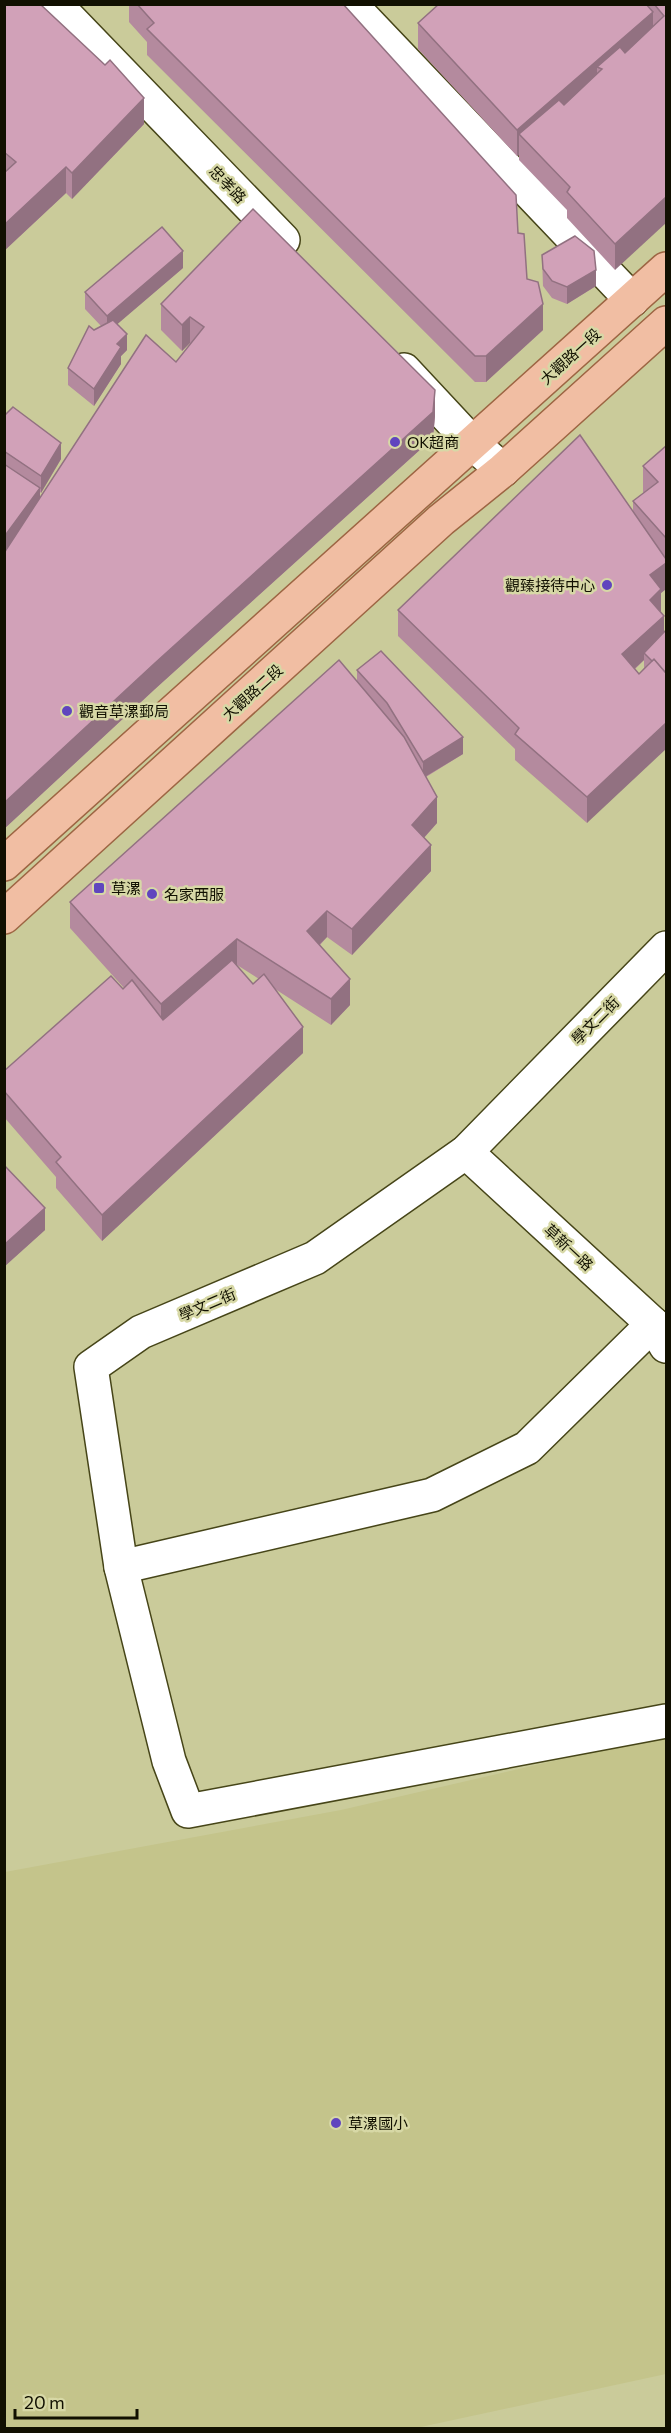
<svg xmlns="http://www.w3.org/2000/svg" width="671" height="2433" font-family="Commissioner,'Noto Sans TC',sans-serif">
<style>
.built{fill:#c4c48b}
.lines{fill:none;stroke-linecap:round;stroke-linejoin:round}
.minor-casing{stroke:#464518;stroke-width:36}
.major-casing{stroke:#9d6543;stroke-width:36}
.minor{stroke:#fff;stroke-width:33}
.major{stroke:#f1bea3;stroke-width:33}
.wall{fill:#b48a9e;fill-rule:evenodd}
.shaded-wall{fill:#927181}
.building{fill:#d1a1b8;stroke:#927181;stroke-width:1.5}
.poi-dot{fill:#6045be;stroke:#d7d8a6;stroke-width:2}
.labels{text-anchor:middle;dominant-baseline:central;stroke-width:5;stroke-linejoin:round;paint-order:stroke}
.street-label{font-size:15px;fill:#111001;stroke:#d7d8a6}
.poi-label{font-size:15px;fill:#111001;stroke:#d7d8a6;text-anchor:start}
</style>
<rect width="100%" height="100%" fill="#cacb9a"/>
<polygon class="built" points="666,1735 666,2374 416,2428 5,2428 5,1872 341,1810"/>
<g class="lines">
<g class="minor-casing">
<g id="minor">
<polyline points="55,4 283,240"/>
<polyline points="350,4 632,300"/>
<polyline points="404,370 473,444 503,470"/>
<polyline points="666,948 466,1152 315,1258 141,1332 91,1367 121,1567 169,1761 188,1811 666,1721"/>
<polyline points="466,1152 653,1324 666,1346"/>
<polyline points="121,1567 432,1495 527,1448 653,1324"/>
</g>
</g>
<g class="major-casing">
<g id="major">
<polyline points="4,864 666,269"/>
<polyline points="4,917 441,520 503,470 666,323"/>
</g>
</g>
<use href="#minor" class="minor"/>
<use href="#major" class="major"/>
</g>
<g class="wall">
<polygon points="4,4 144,124 72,199 66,193 4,251"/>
<polygon points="129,4 343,4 518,233 527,279 543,330 486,382 475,382 147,55 147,42 129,22"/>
<polygon points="439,4 666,4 615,270 567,218 567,210 519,160 519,155 517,156 418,49 418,23"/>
<polygon points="542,255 596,286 567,304 552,298 543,286"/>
<polygon points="183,268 117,324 127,350 121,356 121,364 94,406 68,385 68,368 94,330 101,326 85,309 85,292"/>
<polygon points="161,304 435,416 433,438 155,689 4,829 4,416 61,459 41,493 40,492 40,498 176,362 191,344 190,343 182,351 161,330"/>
<path d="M 666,446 L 666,589 L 661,593 L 661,613 L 664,633 L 587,823 L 515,760 L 515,749 L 398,636 L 398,610 L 633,512 L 633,501 L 644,493 L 643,492 L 643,466 ZM 644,660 L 644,668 L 639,674 L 635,669 Z"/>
<path d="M 357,670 L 463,754 L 426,777 L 437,823 L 424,838 L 431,871 L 352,955 L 327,937 L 320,945 L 350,1005 L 331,1025 L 275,989 L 303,1053 L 102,1241 L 56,1188 L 56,1177 L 4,1117 L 4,1071 L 124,988 L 70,928 L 70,902 L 357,682 ZM 236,965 L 237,965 L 259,979 L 253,984 Z"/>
<polygon points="4,1165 45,1230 5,1266 4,1265"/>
</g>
<g class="shaded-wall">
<polygon points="653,12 653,38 602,69 597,67 597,86 519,134 519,155 517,156 517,130"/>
<polygon points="144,98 144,124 72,199 72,173"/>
<polygon points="66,167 66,193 4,251 4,225"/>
<polygon points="666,197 666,223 615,270 615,244"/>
<polygon points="183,251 183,268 107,333 107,316"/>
<polygon points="596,270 596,286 567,304 567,287"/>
<polygon points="543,304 543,330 486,382 486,356"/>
<polygon points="190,317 190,343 182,351 182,325"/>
<polygon points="127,334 127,350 121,356 121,364 94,406 94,389 117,344"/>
<polygon points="435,390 435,416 433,438 155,689 4,829 4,803"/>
<polygon points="61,443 61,459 41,493 41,476"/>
<polygon points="40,488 40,505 4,554 4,537"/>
<polygon points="666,563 666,589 661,593 661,616 650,626 650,575"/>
<polygon points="664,616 664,642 644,653 644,660 622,680 622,654"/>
<polygon points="666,723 666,749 587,823 587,797"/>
<polygon points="463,737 463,754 423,778 423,762"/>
<polygon points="437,797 437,823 412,851 412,825"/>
<polygon points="431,845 431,871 352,955 352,929"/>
<polygon points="327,911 327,937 307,957 307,931"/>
<polygon points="237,939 237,965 161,1030 161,1004"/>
<polygon points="350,979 350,1005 331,1025 331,999"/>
<polygon points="303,1027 303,1053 102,1241 102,1215"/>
<polygon points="45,1208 45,1230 5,1266 5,1244"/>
</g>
<g class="building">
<polygon points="4,4 40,4 105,65 110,60 144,98 72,173 66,167 4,225 4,173 16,162 4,152"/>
<polygon points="137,4 343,4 516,195 518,233 524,234 527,279 538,282 543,304 486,356 475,356 147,29 154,23"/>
<polygon points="439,4 646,4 653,12 517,130 418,23"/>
<polygon points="654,4 666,4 666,197 615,244 567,192 570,187 519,134 559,100 564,105 602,69 597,67 620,47 625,53 664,16"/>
<polygon points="253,209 435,390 433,412 155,663 4,803 4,553 146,335 176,362 204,327 190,317 182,325 161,304"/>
<polygon points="162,227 183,251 107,316 85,292"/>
<polygon points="575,236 594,251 596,270 567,287 552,281 543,269 542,255"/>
<polygon points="113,320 127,334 117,344 121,347 94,389 68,368 89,326 94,330"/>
<polygon points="13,407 61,443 41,476 4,451 4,416"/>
<polygon points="580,435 666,559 666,563 650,575 661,589 650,600 664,616 622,654 639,674 654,659 666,673 666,723 587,797 515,734 519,728 398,610"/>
<polygon points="666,446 666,538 633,501 658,482 643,466"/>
<polygon points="4,464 40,488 4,537"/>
<polygon points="666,630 666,673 654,659 652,661 644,653"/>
<polygon points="381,651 463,737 423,762 387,703 357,670"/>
<polygon points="339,660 404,737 437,797 412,825 431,845 352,929 327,911 307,931 350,979 331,999 237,939 161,1004 70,902"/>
<polygon points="232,960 253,984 264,974 303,1027 102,1215 56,1162 61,1157 4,1091 4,1071 111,976 123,989 132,980 163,1020"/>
<polygon points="4,1165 45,1208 5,1244 4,1243"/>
</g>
<g class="poi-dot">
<circle cx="395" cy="442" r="6"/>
<circle cx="607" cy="585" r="6"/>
<circle cx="67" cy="711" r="6"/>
<rect x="93" y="882" width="12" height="12" rx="3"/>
<circle cx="152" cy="894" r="6"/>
<circle cx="336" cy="2123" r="6"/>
</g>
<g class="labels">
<g class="street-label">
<text transform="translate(228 184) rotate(46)">忠孝路</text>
<text transform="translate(570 356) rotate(-42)">大觀路一段</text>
<text transform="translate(252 692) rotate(-42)">大觀路二段</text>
<text transform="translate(595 1020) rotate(-45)">學文二街</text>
<text transform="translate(569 1247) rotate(43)">草新一路</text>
<text transform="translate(207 1304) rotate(-23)">學文二街</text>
</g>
<g class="poi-label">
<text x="407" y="442">OK超商</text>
<text x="595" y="585" text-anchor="end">觀臻接待中心</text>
<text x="79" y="711">觀音草漯郵局</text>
<text x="111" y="888">草漯</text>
<text x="164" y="894">名家西服</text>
<text x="348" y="2123">草漯國小</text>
</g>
</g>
<rect width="671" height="2433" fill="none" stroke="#111001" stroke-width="12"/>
<path d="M15 2409v9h122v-9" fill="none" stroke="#111001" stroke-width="3"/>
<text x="24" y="2409" font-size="18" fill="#111001" stroke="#d7d8a6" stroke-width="4.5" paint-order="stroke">20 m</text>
</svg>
